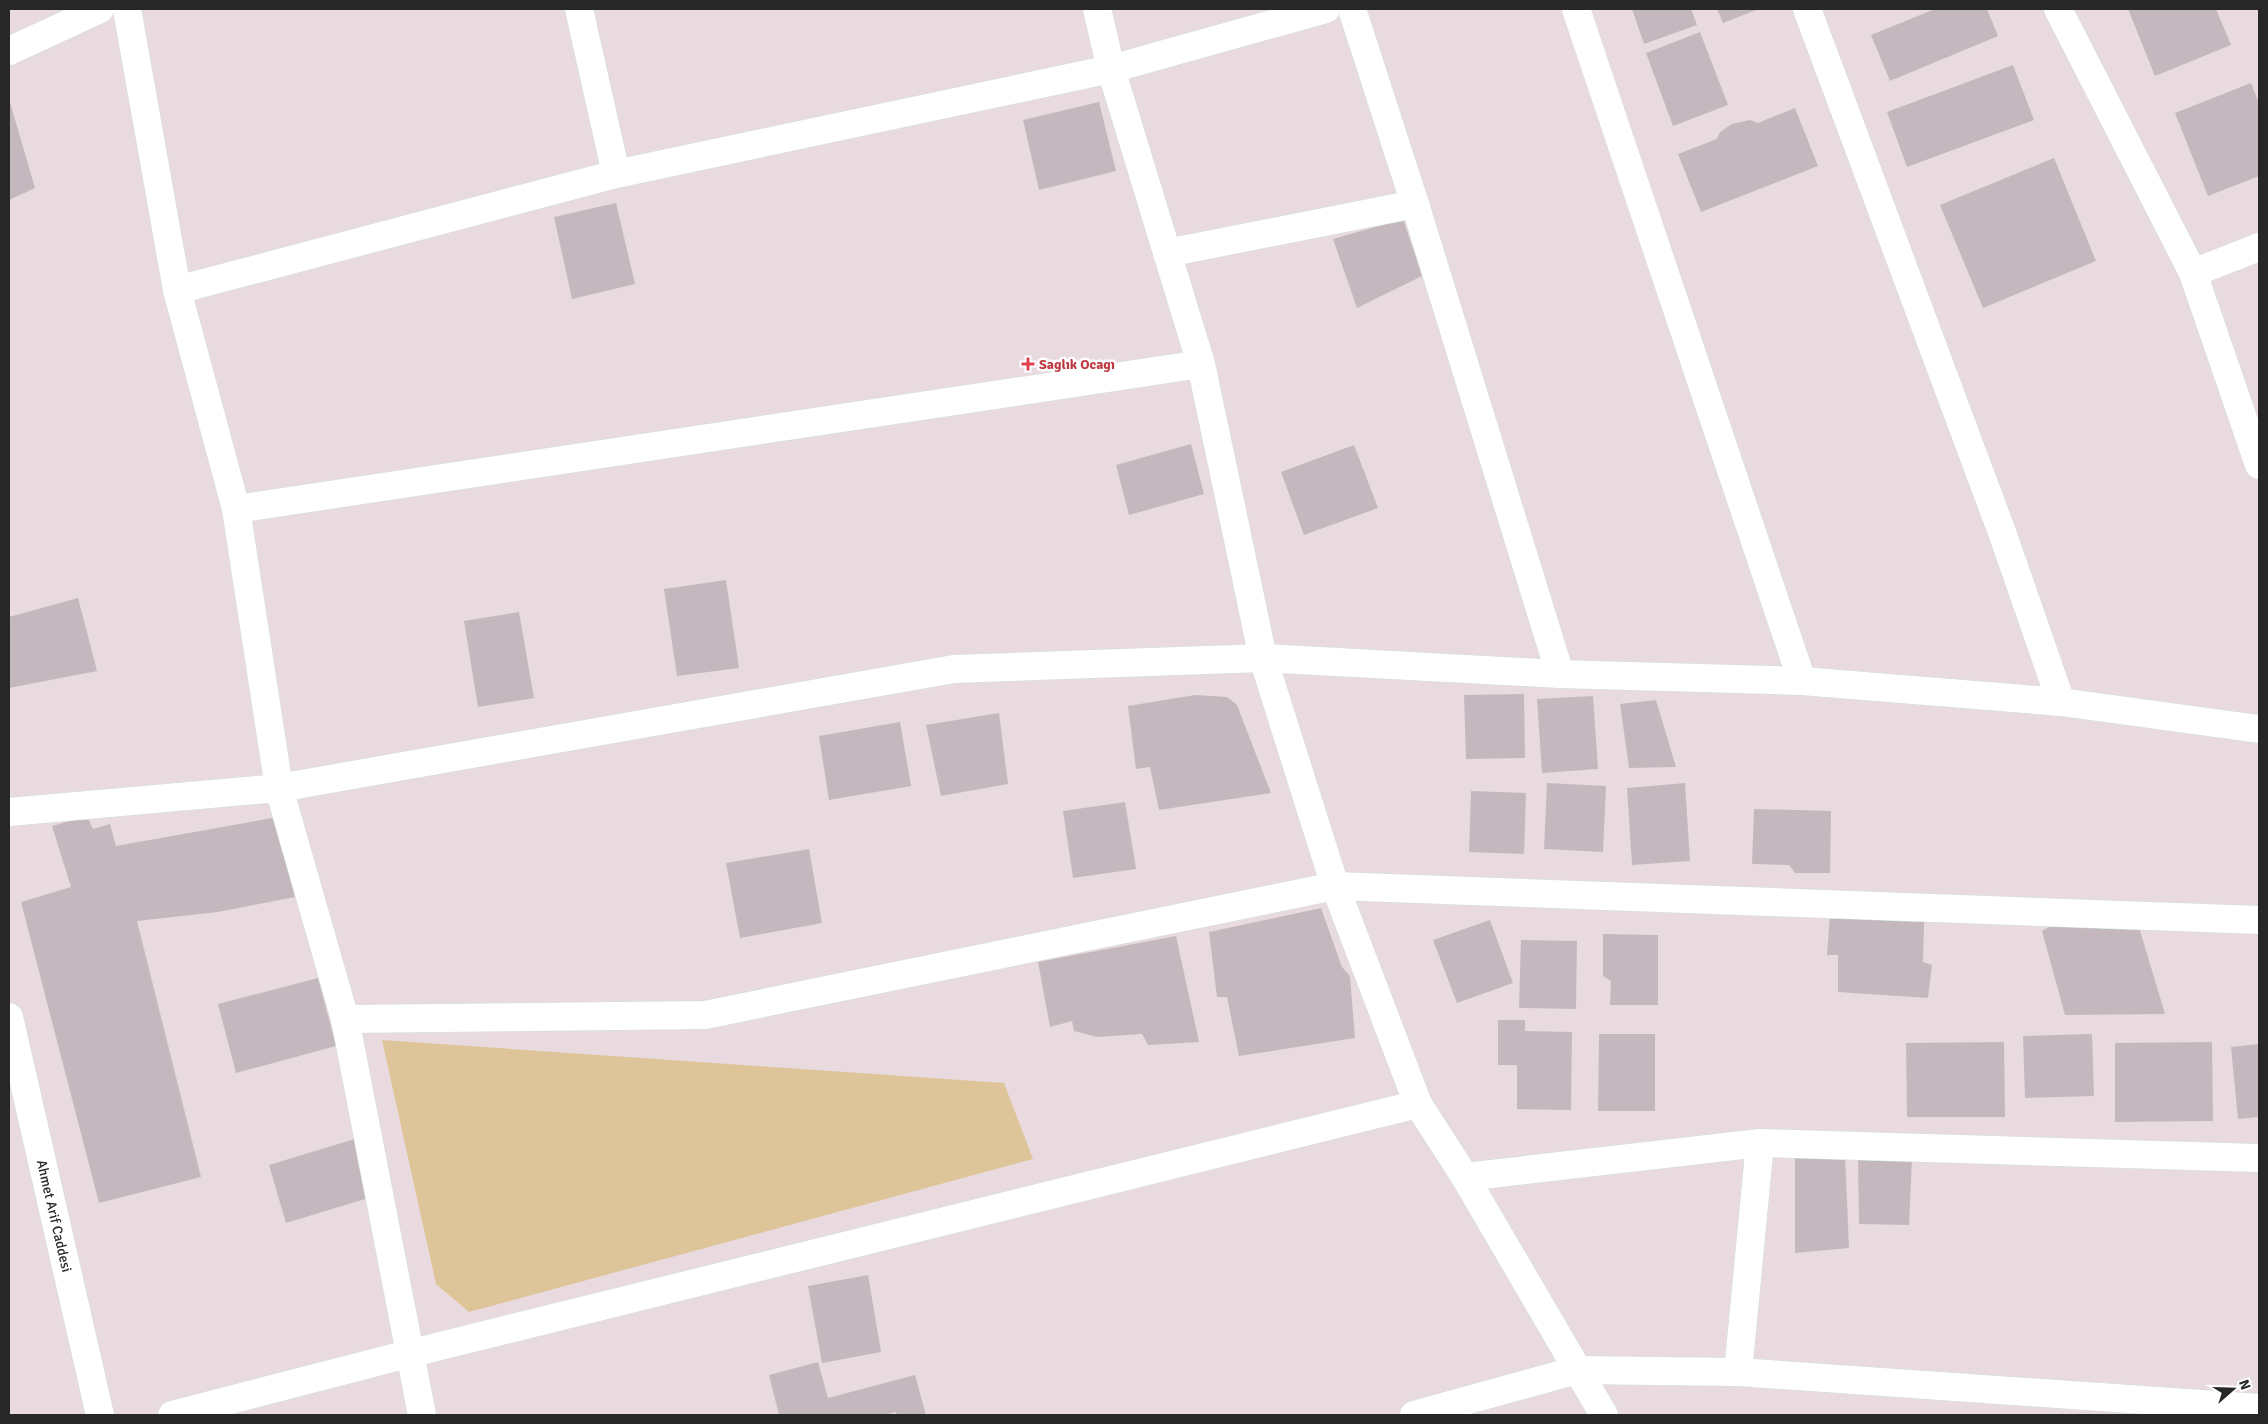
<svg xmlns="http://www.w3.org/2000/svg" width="2268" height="1424" font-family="Signika,sans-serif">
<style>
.green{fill:#ddc599}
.building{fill:#c4b8be}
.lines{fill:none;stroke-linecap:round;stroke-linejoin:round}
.minor-casing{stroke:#cfe0dc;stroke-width:29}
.tertiary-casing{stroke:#cfe0dc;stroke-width:29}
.minor{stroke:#fff;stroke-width:28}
.tertiary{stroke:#fff;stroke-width:28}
.health-dot{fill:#e0444e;stroke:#fff;stroke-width:2}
.labels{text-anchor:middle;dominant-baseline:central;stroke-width:5;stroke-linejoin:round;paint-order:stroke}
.health-label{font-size:14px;font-weight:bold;fill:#be3a42;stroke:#fff;text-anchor:start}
.street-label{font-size:14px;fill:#272727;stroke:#fff}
</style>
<rect width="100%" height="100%" fill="#e9dae0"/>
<polygon class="green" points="382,1040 1004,1083 1033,1159 469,1312 436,1284"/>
<g class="building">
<polygon points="1632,9 1691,9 1697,25 1644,44"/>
<polygon points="1717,9 1759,9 1723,23"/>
<polygon points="1935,9 1987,9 1998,36 1890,81 1871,35"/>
<polygon points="2128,9 2216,9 2231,45 2155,76"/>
<polygon points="1700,32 1728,105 1673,126 1646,53"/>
<polygon points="2013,65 2034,120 1907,167 1887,112"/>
<polygon points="2251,83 2259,103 2259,176 2208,196 2175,113"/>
<polygon points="9,99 35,188 9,200"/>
<polygon points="1099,102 1116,171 1039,190 1023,120"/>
<polygon points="1795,108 1818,166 1701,212 1678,154 1717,139 1720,132 1732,124 1750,120 1758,123"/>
<polygon points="2054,158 2096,261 1983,308 1940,205"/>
<polygon points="616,203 635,284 572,299 554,217"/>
<polygon points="1403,219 1422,276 1357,308 1333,239"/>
<polygon points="1191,444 1204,494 1129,515 1116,465"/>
<polygon points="1354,445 1378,508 1304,535 1281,472"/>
<polygon points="726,580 739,668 677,676 664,589"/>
<polygon points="78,598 97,671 9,688 9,617"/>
<polygon points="519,612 534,698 478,707 464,621"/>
<polygon points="1524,694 1525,758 1466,759 1464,695"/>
<polygon points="1195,695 1227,697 1237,705 1271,793 1159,810 1150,767 1136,769 1128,706"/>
<polygon points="1593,696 1598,769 1542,773 1537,699"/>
<polygon points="1656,700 1676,767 1629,768 1620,704"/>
<polygon points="999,713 1008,784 941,796 926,725"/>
<polygon points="900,722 911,786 829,800 819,736"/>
<polygon points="1547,783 1606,786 1603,852 1544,849"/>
<polygon points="1685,783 1690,861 1632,865 1627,788"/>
<polygon points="1471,791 1526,793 1524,854 1469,852"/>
<polygon points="1125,802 1136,869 1073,878 1063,811"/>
<polygon points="1754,809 1831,811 1830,873 1795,873 1789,865 1752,864"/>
<polygon points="87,816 93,829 110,824 116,846 278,817 295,897 218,912 137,921 201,1177 99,1203 21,902 71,887 52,826"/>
<polygon points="809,849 822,923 740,938 726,863"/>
<polygon points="1321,908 1342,967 1350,976 1355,1038 1239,1056 1227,997 1217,997 1209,932"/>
<polygon points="1830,915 1924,922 1923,962 1932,965 1928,998 1838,992 1838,955 1827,955"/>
<polygon points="1490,920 1513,983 1457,1003 1433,940"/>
<polygon points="2056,923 2139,927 2165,1014 2065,1015 2042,931"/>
<polygon points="1603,934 1658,935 1658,1005 1610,1005 1611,981 1603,976"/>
<polygon points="1176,936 1199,1042 1148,1045 1142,1034 1097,1037 1074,1031 1072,1021 1050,1027 1038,962"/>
<polygon points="1521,940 1577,941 1576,1009 1519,1008"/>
<polygon points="318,978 336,1046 236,1073 218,1004"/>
<polygon points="1498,1020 1525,1020 1525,1031 1572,1032 1571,1110 1517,1109 1517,1065 1498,1065"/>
<polygon points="1599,1034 1655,1034 1655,1111 1598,1111"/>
<polygon points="2092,1034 2094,1096 2025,1098 2023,1036"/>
<polygon points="2004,1042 2005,1117 1907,1117 1906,1043"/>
<polygon points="2212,1042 2213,1121 2115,1122 2115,1043"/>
<polygon points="2259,1044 2259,1117 2238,1119 2231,1047"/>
<polygon points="358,1138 375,1196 286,1223 269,1165"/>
<polygon points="1845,1154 1849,1248 1795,1253 1795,1157"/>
<polygon points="1912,1159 1909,1225 1859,1224 1858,1160"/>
<polygon points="868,1275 881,1352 822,1363 808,1286"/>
<polygon points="818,1362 828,1398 915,1375 926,1415 897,1415 896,1412 884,1415 779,1415 769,1375"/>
</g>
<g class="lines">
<g class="minor-casing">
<g id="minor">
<polyline points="579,9 616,174"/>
<polyline points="1352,9 1415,204 1560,674"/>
<polyline points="1576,9 1802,681"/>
<polyline points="1807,9 2003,535 2061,702"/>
<polyline points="2058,9 2193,273 2259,465"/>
<polyline points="1167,253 1415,204"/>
<polyline points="2193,273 2259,247"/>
<polyline points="177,290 616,174 1111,69 1326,9"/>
<polyline points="236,509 1201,364"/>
<polyline points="345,1019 705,1015 1335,886 2259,920"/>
<polyline points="1465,1177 1760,1143 2259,1158"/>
<polyline points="1738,1372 1760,1143"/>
<polyline points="1414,1415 1577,1370 1738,1372 2259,1408"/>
</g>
</g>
<g class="tertiary-casing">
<g id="tertiary">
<polyline points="127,9 177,290 236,509 279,788 345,1019 422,1415"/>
<polyline points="1097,9 1111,69 1201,364 1263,658 1335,886 1418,1104 1465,1177 1604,1415"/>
<polyline points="9,51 100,9"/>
<polyline points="9,812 279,788 954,669 1263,658 1560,674 1802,681 2061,702 2259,729"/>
<polyline points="9,1017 100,1415"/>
<polyline points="172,1415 408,1354 1418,1104"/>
</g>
</g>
<use href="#minor" class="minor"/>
<use href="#tertiary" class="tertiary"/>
</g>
<path class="health-dot" d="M1025.5 356.5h5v5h5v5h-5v5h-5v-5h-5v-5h5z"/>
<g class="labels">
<g class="health-label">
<text x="1039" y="364">Saglık Ocagı</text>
</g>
<g class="street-label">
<text transform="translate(54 1216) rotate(77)">Ahmet Arif Caddesi</text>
</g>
</g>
<rect width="2268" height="1424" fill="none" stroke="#272727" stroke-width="20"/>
<g transform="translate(2233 1389) rotate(70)" stroke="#ffffff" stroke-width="4" paint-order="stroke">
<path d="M0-4L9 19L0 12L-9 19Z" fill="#272727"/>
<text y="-8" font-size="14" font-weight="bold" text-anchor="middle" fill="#272727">N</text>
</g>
</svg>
